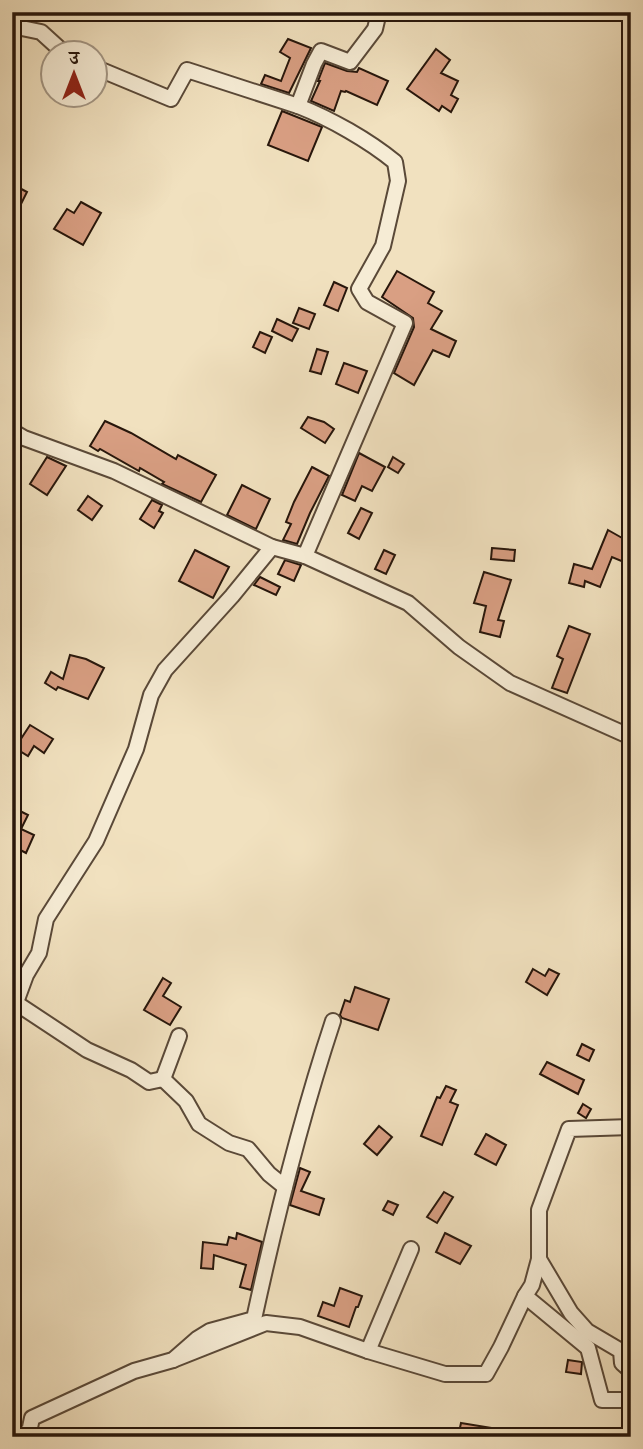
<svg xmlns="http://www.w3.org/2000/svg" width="643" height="1449" font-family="'Libre Caslon Text','Noto Serif Devanagari',serif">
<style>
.building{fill:#d99f83;stroke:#27160b;stroke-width:2}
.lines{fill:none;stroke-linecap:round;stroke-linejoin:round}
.minor-casing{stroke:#5a4938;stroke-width:18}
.minor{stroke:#f6ecd5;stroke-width:14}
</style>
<rect width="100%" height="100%" fill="#f1e1bf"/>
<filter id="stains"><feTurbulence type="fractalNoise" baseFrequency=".00286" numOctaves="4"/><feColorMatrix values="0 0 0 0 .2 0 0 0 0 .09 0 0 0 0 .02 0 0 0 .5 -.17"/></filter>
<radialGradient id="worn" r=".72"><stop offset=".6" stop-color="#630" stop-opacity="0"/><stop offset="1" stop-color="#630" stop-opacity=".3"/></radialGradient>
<g class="building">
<polygon points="288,39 311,48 289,93 261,84 265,75 281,81 290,58 280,52"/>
<polygon points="436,49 450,60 441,73 458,81 451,95 458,99 451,112 442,106 439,111 407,89"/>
<polygon points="325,63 347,71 357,72 359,68 388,81 377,105 346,91 345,92 341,91 334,111 311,101 320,81 318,81"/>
<polygon points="282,111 322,127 308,161 268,145"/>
<polygon points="12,184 27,192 12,222"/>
<polygon points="81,202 101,213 83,245 54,229 67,209 74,213"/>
<polygon points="397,271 434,292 428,303 442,311 431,329 456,341 449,357 433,350 414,385 394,373 414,327 413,318 382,297"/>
<polygon points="334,282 347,288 338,311 324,305"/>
<polygon points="299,308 315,314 309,329 293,323"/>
<polygon points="277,319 298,329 292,341 272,331"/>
<polygon points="260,332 272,337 265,353 253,347"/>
<polygon points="317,349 328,352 321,374 310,371"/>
<polygon points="344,363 367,371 358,393 336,384"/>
<polygon points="308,417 324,422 334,429 325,443 301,428"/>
<polygon points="105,421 131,433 176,459 178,455 216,475 201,502 162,484 164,482 140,468 139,471 100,449 98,451 90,446"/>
<polygon points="359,453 385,467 372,491 362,486 355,501 342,495"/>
<polygon points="47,457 66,466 47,495 30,484"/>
<polygon points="393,457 404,464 398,473 388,467"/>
<polygon points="312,467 329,476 310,513 297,544 283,540 291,524 286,522 294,502"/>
<polygon points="242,485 270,499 256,529 227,515"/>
<polygon points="88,496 102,506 92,520 78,510"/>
<polygon points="152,500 162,505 159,511 163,513 154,528 140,519"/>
<polygon points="361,508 372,513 359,539 348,533"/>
<polygon points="608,530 631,543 631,565 612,557 600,587 585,581 584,587 569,583 574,564 592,569"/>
<polygon points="492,548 515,550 514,561 491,559"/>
<polygon points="195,550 229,567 213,598 179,581"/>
<polygon points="384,550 395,555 386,574 375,569"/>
<polygon points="285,560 301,565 294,581 278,574"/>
<polygon points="484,572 511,580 498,620 504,621 500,637 480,632 486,606 474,603"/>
<polygon points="260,577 280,587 276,595 254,585"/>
<polygon points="569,626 590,634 567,693 552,688 563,659 557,656"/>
<polygon points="70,655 86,659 104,668 88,699 58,687 56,690 45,683 51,672 63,679"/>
<polygon points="30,725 53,739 44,753 34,746 28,756 15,748"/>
<polygon points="12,807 28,815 21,829 34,835 26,853 13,846 12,848"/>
<polygon points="533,969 545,976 549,969 559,974 547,995 526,982"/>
<polygon points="163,978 171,983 163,996 181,1007 170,1025 144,1010"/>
<polygon points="355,987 389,999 378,1030 342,1018 340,1015 345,1000 350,1002"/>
<polygon points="582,1044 594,1050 589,1061 577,1055"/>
<polygon points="547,1062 584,1080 578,1094 540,1074"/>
<polygon points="446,1086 456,1090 450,1102 458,1105 442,1145 421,1136 437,1097 440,1098"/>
<polygon points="583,1104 591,1109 586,1118 578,1113"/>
<polygon points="379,1126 392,1137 377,1155 364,1144"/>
<polygon points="486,1134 506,1145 496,1165 475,1154"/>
<polygon points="300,1168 310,1172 301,1191 324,1199 319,1215 290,1205"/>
<polygon points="444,1192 453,1197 437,1223 427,1217"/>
<polygon points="388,1201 398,1205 393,1215 383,1210"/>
<polygon points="237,1233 262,1242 251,1290 240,1287 246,1265 214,1255 213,1269 201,1268 203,1242 227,1245 229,1237 236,1239"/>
<polygon points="445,1233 471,1246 460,1264 436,1252"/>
<polygon points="340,1288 362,1296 358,1307 356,1307 349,1327 318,1316 323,1302 334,1306"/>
<polygon points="568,1360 582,1362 581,1374 566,1372"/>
<polygon points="461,1423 510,1431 509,1437 458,1437"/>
</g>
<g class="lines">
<g class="minor-casing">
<g id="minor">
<polyline points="12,26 41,32 63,52"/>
<polyline points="94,67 171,99 187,70 298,106"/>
<polyline points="12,431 24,438 114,471 272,547 305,556 408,603 459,647 510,683 631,737"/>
<path d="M 305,556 L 405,323 L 367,302 L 359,289 L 383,246 L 398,181 L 395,162 C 368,140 331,119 298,106 L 314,64 L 321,51 L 350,62 L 375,29 L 379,12"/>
<polyline points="16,1003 87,1050 131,1070 149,1082 163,1079 186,1101 199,1124 229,1143 248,1149 269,1174 285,1187"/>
<polyline points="12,1013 26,975 39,953 46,919 96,841 136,749 151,695 165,670 232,596 272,547"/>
<polyline points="163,1079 179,1036"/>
<polyline points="539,1259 571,1313 587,1331 621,1351 622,1363 631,1371"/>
<polyline points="525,1296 588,1348 602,1400 631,1400"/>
<polyline points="368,1351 411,1249"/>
<polyline points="173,1360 266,1323 300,1327 368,1351 445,1374 486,1374 501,1347 525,1296 532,1285 539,1259 539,1210 569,1129 631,1127"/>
<polyline points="12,1429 27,1437"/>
<path d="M 28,1437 L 32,1418 L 134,1371 L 173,1360 L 197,1339 L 210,1331 L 254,1319 C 276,1218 301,1118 333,1021"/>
</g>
</g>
<use href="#minor" class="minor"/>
</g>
<rect width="643" height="1449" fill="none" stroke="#f1e1bf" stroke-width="42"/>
<rect x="14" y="14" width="615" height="1421" fill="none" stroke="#27160b" stroke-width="3.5"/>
<rect x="21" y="21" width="601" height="1407" fill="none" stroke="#27160b" stroke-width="2"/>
<g transform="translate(74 74)"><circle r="33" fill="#f6ecd5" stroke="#a39684" stroke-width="2"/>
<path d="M0-5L12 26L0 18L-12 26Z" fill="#8f2418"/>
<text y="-10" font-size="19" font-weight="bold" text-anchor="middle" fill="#27160b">उ</text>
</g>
<rect width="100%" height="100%" filter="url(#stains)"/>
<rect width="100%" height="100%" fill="url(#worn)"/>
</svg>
